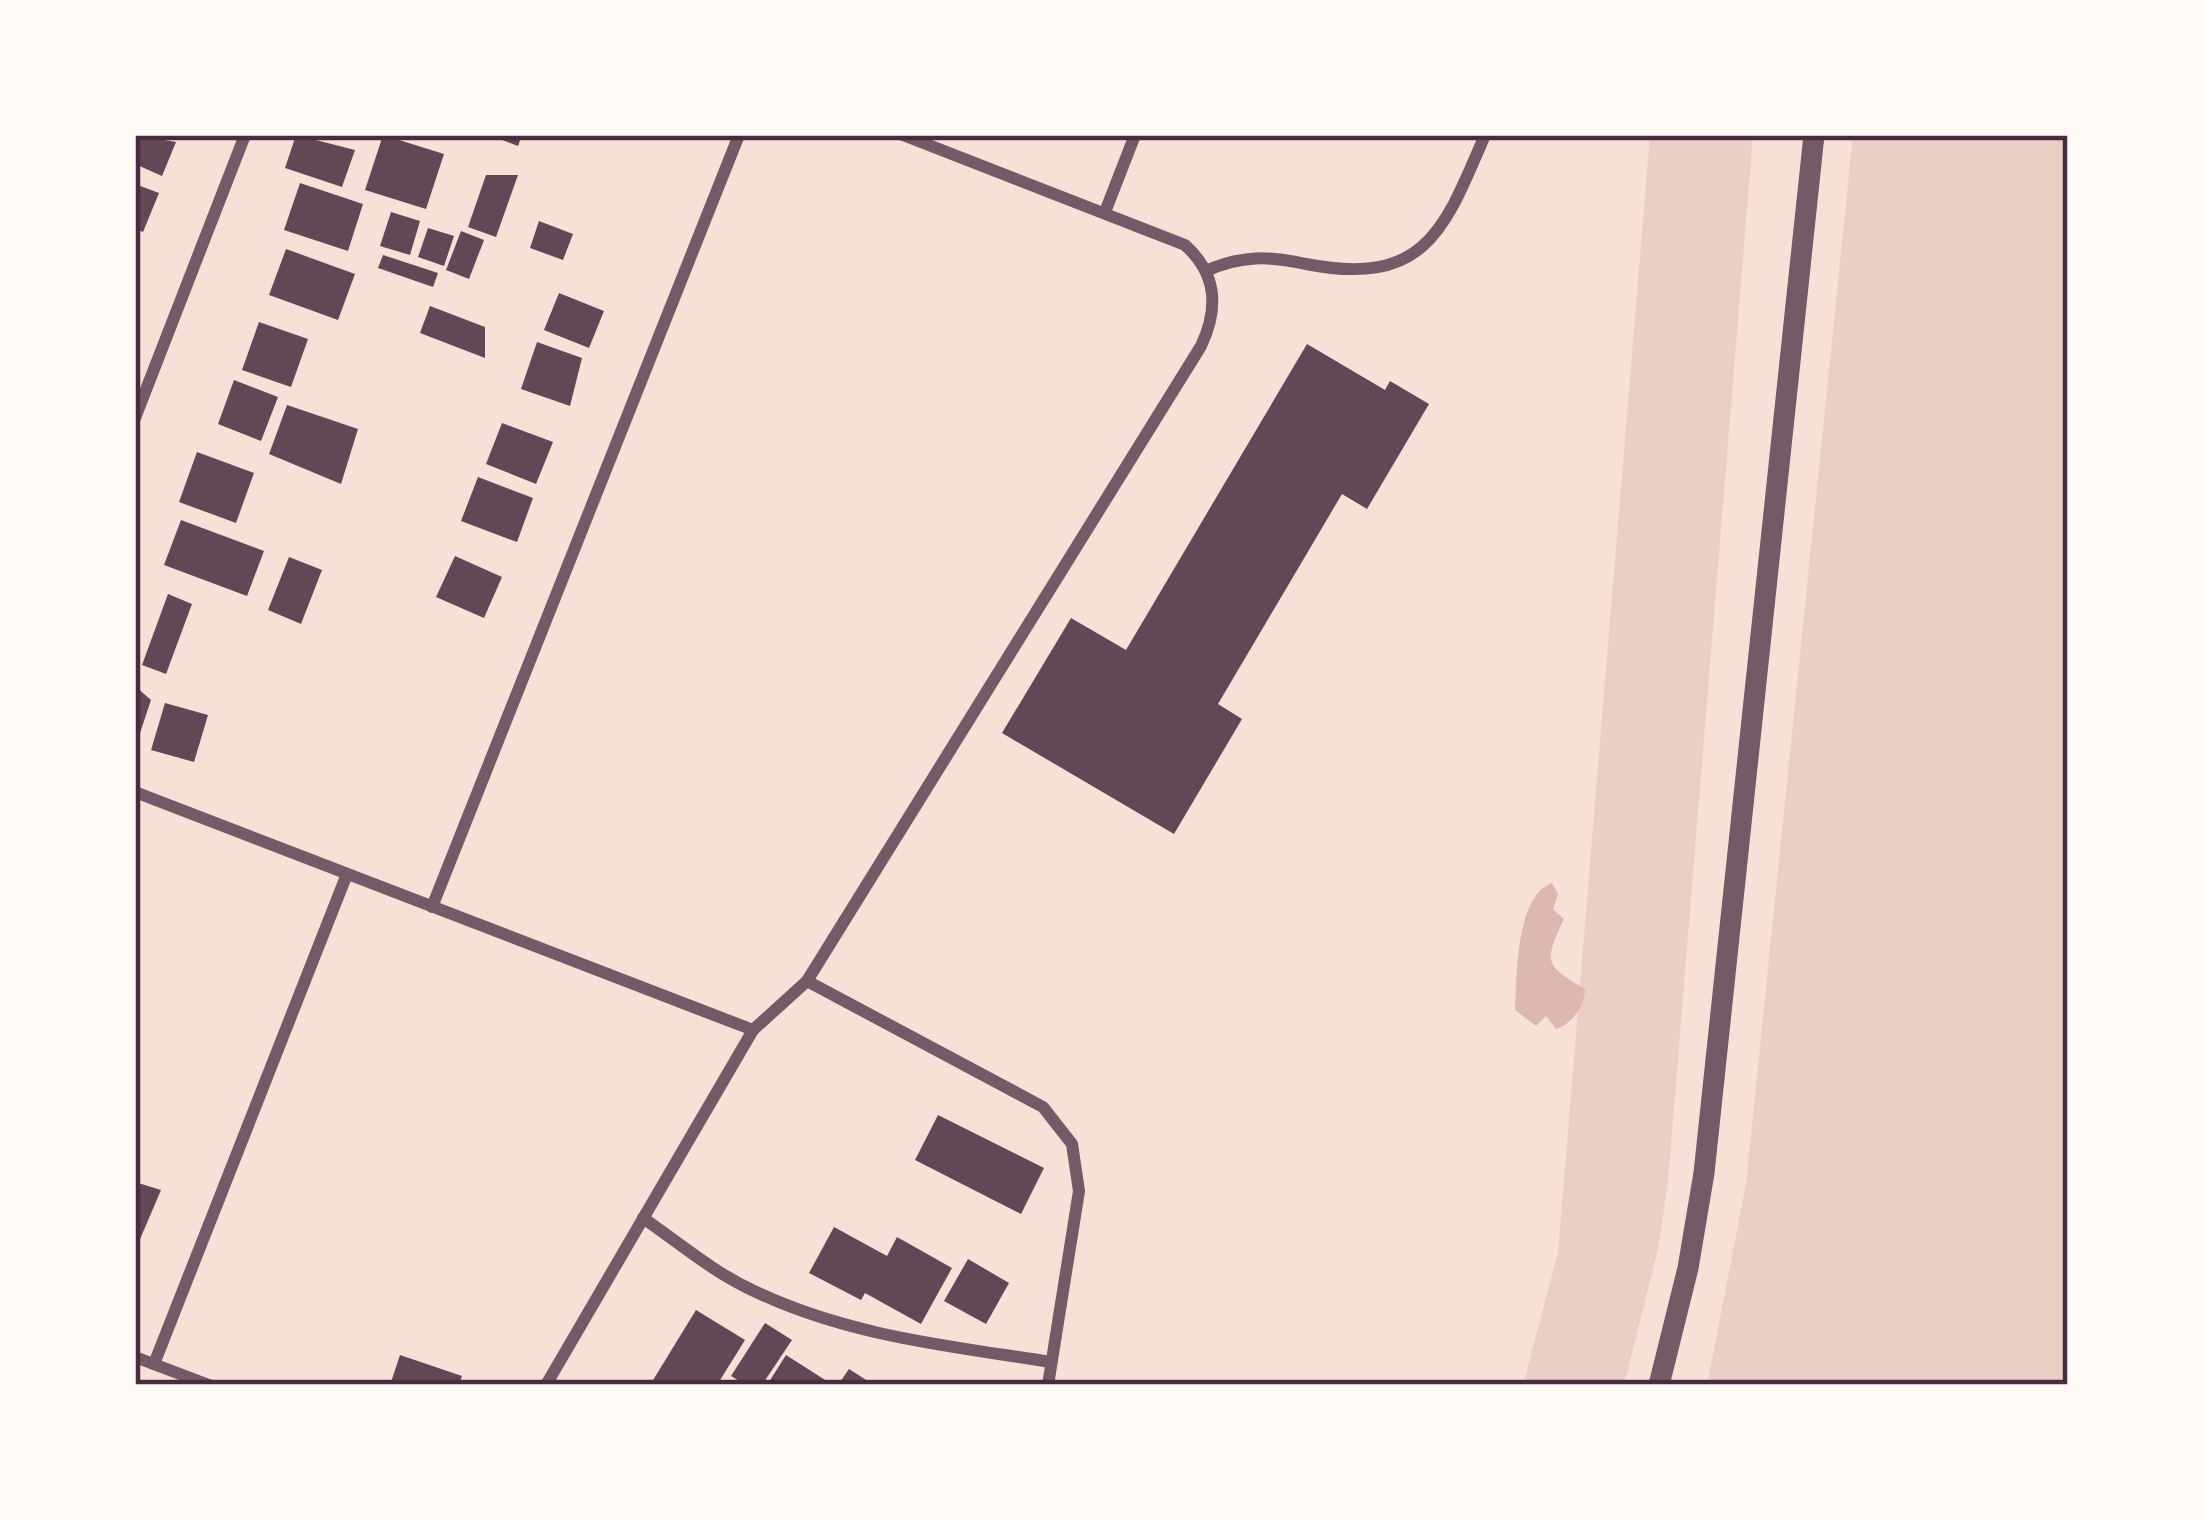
<svg xmlns="http://www.w3.org/2000/svg" width="2203" height="1520" font-family="'Public Sans',sans-serif">
<style>
.green{fill:#ebcfc5}
.water{fill:#dcb8b0}
.building{fill:#644757}
.lines{fill:none;stroke-linecap:round;stroke-linejoin:round}
.minor{stroke:#755966;stroke-width:12}
.tertiary{stroke:#755966;stroke-width:21}
.neatline{fill:none;stroke:#4a2c40;stroke-width:4.5}
</style>
<rect width="100%" height="100%" fill="#f7e1d7"/>
<g class="green">
<polygon points="1650,135 1753,135 1668,1182 1658,1249 1624,1385 1523,1385 1558,1252"/>
<polygon points="1853,135 2068,135 2068,1385 1707,1385 1746,1184"/>
</g>
<path class="water" d="M 1552,883 L 1558,894 L 1553,909 L 1564,919 C 1543,963 1545,965 1585,989 C 1585,1006 1572,1024 1556,1029 L 1546,1016 L 1536,1026 L 1515,1010 C 1517,977 1515,897 1552,883 Z"/>
<g class="building">
<polygon points="136,135 176,142 162,176 135,164"/>
<polygon points="296,135 355,150 342,187 285,168"/>
<polygon points="383,135 444,154 426,209 365,190"/>
<polygon points="489,135 522,135 518,146"/>
<polygon points="486,175 518,175 496,237 468,227"/>
<polygon points="300,183 363,204 348,251 284,230"/>
<polygon points="135,184 159,193 143,232 135,229"/>
<polygon points="391,212 420,221 410,255 380,246"/>
<polygon points="539,221 573,234 563,260 530,248"/>
<polygon points="428,228 454,236 444,266 418,257"/>
<polygon points="461,231 484,240 469,279 446,270"/>
<polygon points="286,249 355,274 338,320 269,295"/>
<polygon points="383,255 438,273 433,287 378,268"/>
<polygon points="559,293 604,311 589,348 544,330"/>
<polygon points="430,306 485,327 485,358 420,333"/>
<polygon points="259,322 308,339 291,387 242,370"/>
<polygon points="537,342 582,358 570,406 521,389"/>
<polygon points="1307,344 1385,390 1390,381 1429,404 1367,509 1342,494 1218,704 1242,719 1174,834 1002,733 1071,618 1126,650"/>
<polygon points="234,380 278,397 261,441 218,424"/>
<polygon points="287,405 358,429 341,484 269,454"/>
<polygon points="502,423 553,442 536,484 486,464"/>
<polygon points="197,452 254,473 236,523 179,502"/>
<polygon points="478,477 533,498 517,542 461,521"/>
<polygon points="181,520 264,551 247,596 164,565"/>
<polygon points="455,556 502,577 484,618 436,597"/>
<polygon points="289,557 322,570 301,624 268,610"/>
<polygon points="168,594 192,604 166,674 142,665"/>
<polygon points="135,686 151,700 136,745 135,745"/>
<polygon points="165,703 208,715 194,762 151,750"/>
<polygon points="938,1115 1044,1168 1021,1214 915,1160"/>
<polygon points="135,1182 161,1190 135,1251"/>
<polygon points="834,1227 887,1256 897,1237 952,1268 921,1324 865,1293 861,1300 809,1273"/>
<polygon points="968,1259 1009,1283 986,1324 944,1301"/>
<polygon points="696,1310 745,1340 717,1385 650,1385"/>
<polygon points="765,1323 792,1340 762,1385 746,1385 731,1376"/>
<polygon points="400,1355 462,1376 459,1385 390,1385"/>
<polygon points="786,1355 833,1385 767,1385"/>
<polygon points="849,1369 874,1385 838,1385"/>
</g>
<g class="lines">
<g class="minor">
<polyline points="1105,212 1135,135"/>
<path d="M 1206,271 C 1241,255 1270,256 1306,264 C 1425,287 1444,231 1485,135"/>
<polyline points="135,418 245,135"/>
<polyline points="135,792 753,1030"/>
<polyline points="432,907 739,135"/>
<polyline points="807,981 1043,1107 1072,1144 1079,1191 1048,1385"/>
<path d="M 643,1218 C 678,1242 713,1272 752,1290 C 847,1336 949,1346 1051,1362"/>
<polyline points="135,1357 209,1385"/>
<polyline points="154,1364 347,874"/>
<path d="M 546,1385 L 753,1030 L 807,981 L 1201,346 C 1219,308 1217,274 1185,245 L 903,135"/>
</g>
<polyline class="tertiary" points="1659,1385 1688,1268 1704,1173 1814,135"/>
</g>
<rect width="2203" height="1520" fill="none" stroke="#fffaf5" stroke-width="276"/>
<rect x="138" y="138" width="1927" height="1244" class="neatline"/>
</svg>
